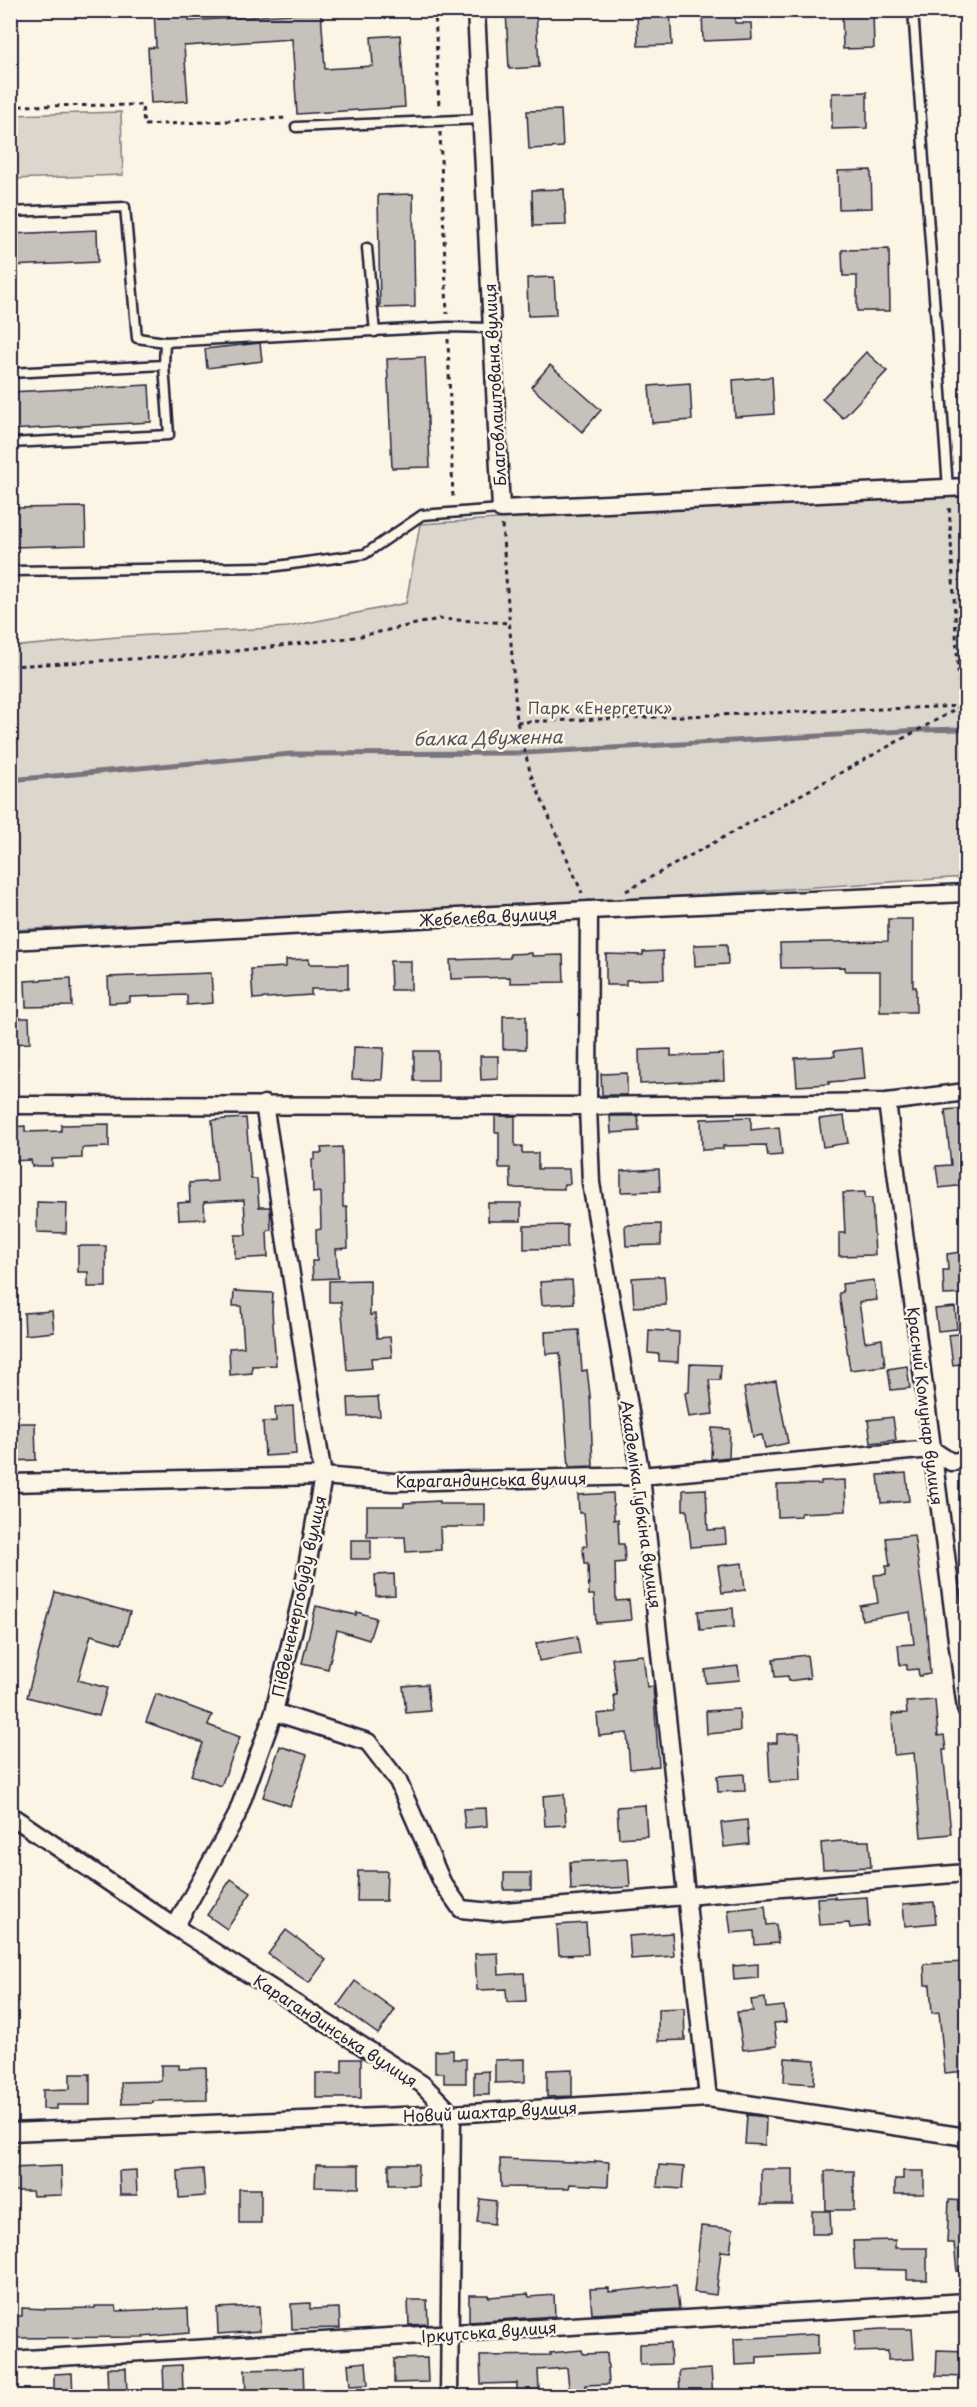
<svg xmlns="http://www.w3.org/2000/svg" width="977" height="2407" font-family="'Playpen Sans',sans-serif">
<style>
.green{fill:#dcd6cc;stroke:#7f7c84;stroke-width:1.5}
.lines{fill:none;stroke-linecap:round;stroke-linejoin:round}
.stream{stroke:#78757e;stroke-width:5}
.building{fill:#c6c1bb;stroke:#22223b;stroke-width:1.5}
.service-casing{stroke:#22223b;stroke-width:13}
.minor-casing{stroke:#22223b;stroke-width:21}
.path{stroke:#22223b;stroke-width:3;stroke-dasharray:4.5 4.5;stroke-linecap:butt}
.service{stroke:#fcf5e5;stroke-width:8}
.minor{stroke:#fcf5e5;stroke-width:16}
.labels{text-anchor:middle;dominant-baseline:central;stroke-width:5;stroke-linejoin:round;paint-order:stroke}
.street-label{font-size:16px;fill:#22223b;stroke:#fcf5e5}
.park-label{font-size:16px;fill:#504f5f;stroke:#fcf5e5}
.water-label{font-size:18px;font-style:italic;fill:#545362;stroke:#fcf5e5}
</style>
<rect width="100%" height="100%" fill="#fcf5e5"/>
<filter id="ink" filterUnits="userSpaceOnUse"><feTurbulence type="fractalNoise" baseFrequency=".0167" numOctaves="2"/><feDisplacementMap in="SourceGraphic" scale="12" xChannelSelector="R" yChannelSelector="G"/><feConvolveMatrix kernelMatrix="1 2 1 2 8 2 1 2 1" color-interpolation-filters="sRGB"/></filter>
<g filter="url(#ink)">
<g class="green">
<polygon points="121,112 123,175 11,179 11,115"/>
<polygon points="966,493 966,877 590,902 11,930 10,647 117,637 288,627 406,603 420,524 749,503"/>
</g>
<g class="lines">
<polyline class="stream" points="10,780 291,754 525,753 921,730 966,729"/>
</g>
<g class="building">
<polygon points="154,10 189,10 189,21 321,12 325,69 373,66 371,37 400,35 405,107 297,114 292,39 184,46 188,101 151,103 148,48 156,47"/>
<polygon points="506,10 536,10 539,67 509,69"/>
<polygon points="637,10 670,10 672,45 638,46"/>
<polygon points="702,10 735,10 735,23 751,23 752,39 703,41"/>
<polygon points="842,10 873,10 874,48 843,49"/>
<polygon points="867,92 867,128 832,129 832,93"/>
<polygon points="561,110 563,147 529,149 527,111"/>
<polygon points="871,170 872,208 839,209 838,171"/>
<polygon points="564,189 566,225 533,226 532,190"/>
<polygon points="413,194 415,307 380,308 378,195"/>
<polygon points="97,230 98,262 10,266 10,234"/>
<polygon points="889,249 890,311 857,311 857,276 843,276 842,250"/>
<polygon points="554,277 556,315 528,316 527,278"/>
<polygon points="260,343 262,361 207,368 205,349"/>
<polygon points="866,352 887,371 843,418 822,399"/>
<polygon points="425,357 430,467 392,468 387,359"/>
<polygon points="550,365 601,410 582,432 531,387"/>
<polygon points="772,377 774,414 735,417 733,380"/>
<polygon points="690,383 692,420 652,423 649,386"/>
<polygon points="149,385 151,422 10,430 10,392"/>
<polygon points="85,507 86,545 13,547 12,508"/>
<polygon points="888,919 913,919 913,987 916,987 916,1012 880,1012 880,971 845,971 845,967 781,968 780,943 888,941"/>
<polygon points="727,944 728,964 695,966 694,945"/>
<polygon points="663,951 664,979 626,980 626,985 606,985 606,954 643,955 643,952"/>
<polygon points="532,953 532,956 563,955 564,982 510,983 510,977 451,979 450,960 510,958 510,954"/>
<polygon points="309,959 309,964 348,964 348,989 311,989 311,995 253,999 251,969 286,967 286,960"/>
<polygon points="390,961 411,961 411,990 391,990"/>
<polygon points="211,973 213,1003 187,1005 187,995 130,997 130,1002 109,1003 108,977"/>
<polygon points="71,978 72,1006 26,1007 25,981"/>
<rect x="503" y="1016" width="23" height="33"/>
<polygon points="14,1018 29,1018 30,1043 10,1044 10,1027 14,1027"/>
<polygon points="354,1047 384,1048 382,1080 352,1079"/>
<polygon points="862,1048 865,1079 829,1082 829,1084 797,1086 795,1058 835,1056 834,1051"/>
<polygon points="671,1049 671,1056 723,1054 724,1080 640,1084 639,1050"/>
<rect x="414" y="1051" width="24" height="30"/>
<polygon points="480,1056 498,1056 498,1079 481,1080"/>
<polygon points="627,1073 627,1095 602,1095 601,1074"/>
<polygon points="966,1108 966,1185 939,1188 936,1166 951,1165 945,1110"/>
<polygon points="495,1116 515,1116 515,1146 522,1146 522,1153 538,1153 538,1169 569,1169 570,1184 564,1184 564,1189 511,1188 510,1168 499,1168 499,1132 495,1132"/>
<polygon points="610,1116 638,1116 639,1131 611,1133"/>
<polygon points="844,1116 848,1143 823,1147 819,1119"/>
<polygon points="751,1117 751,1130 779,1127 782,1155 768,1156 766,1145 723,1146 723,1149 702,1150 701,1119"/>
<polygon points="246,1118 251,1179 257,1179 259,1207 270,1207 271,1230 267,1231 268,1257 235,1259 235,1235 246,1235 244,1200 204,1202 205,1219 179,1220 178,1203 190,1202 189,1183 217,1181 212,1120"/>
<polygon points="109,1124 109,1147 82,1148 82,1158 52,1159 52,1166 32,1166 31,1160 10,1161 10,1127 25,1126 25,1132 61,1131 61,1125"/>
<polygon points="342,1147 343,1207 347,1207 348,1248 336,1249 338,1278 313,1279 312,1261 317,1261 316,1230 321,1229 320,1192 313,1193 312,1160 315,1159 315,1153 322,1153 321,1148"/>
<polygon points="659,1169 660,1191 621,1192 621,1171"/>
<polygon points="865,1192 865,1198 872,1198 875,1255 839,1256 839,1233 845,1233 843,1193"/>
<polygon points="37,1202 67,1203 66,1233 37,1232"/>
<rect x="488" y="1203" width="33" height="18"/>
<polygon points="661,1224 661,1245 626,1246 625,1225"/>
<polygon points="567,1225 567,1248 524,1249 524,1226"/>
<polygon points="78,1246 106,1246 106,1287 88,1287 88,1272 78,1272"/>
<polygon points="961,1252 964,1275 966,1275 966,1294 944,1295 943,1270 948,1270 947,1254"/>
<polygon points="664,1276 666,1305 634,1307 632,1278"/>
<polygon points="370,1280 370,1315 375,1314 377,1338 390,1337 392,1357 371,1358 372,1368 347,1370 341,1302 329,1302 329,1281"/>
<polygon points="572,1280 574,1303 542,1305 540,1282"/>
<polygon points="874,1280 877,1300 859,1302 865,1342 882,1339 885,1366 850,1370 839,1293 843,1292 842,1284"/>
<polygon points="234,1291 273,1293 272,1311 276,1365 252,1366 252,1373 230,1375 229,1348 244,1347 241,1306 233,1306"/>
<polygon points="955,1307 957,1329 938,1331 935,1309"/>
<polygon points="52,1311 54,1332 25,1335 24,1313"/>
<polygon points="579,1330 582,1371 587,1370 590,1395 593,1466 569,1467 560,1353 546,1354 545,1332"/>
<polygon points="649,1330 679,1332 678,1362 659,1361 659,1354 648,1353"/>
<polygon points="966,1333 966,1363 953,1365 949,1335"/>
<polygon points="690,1364 721,1365 720,1380 709,1380 713,1414 689,1417 685,1393 689,1392"/>
<polygon points="907,1366 910,1388 891,1390 888,1369"/>
<polygon points="776,1381 788,1443 765,1448 762,1435 753,1437 744,1388"/>
<polygon points="378,1397 380,1416 349,1417 348,1398"/>
<polygon points="293,1406 296,1454 265,1456 263,1422 276,1421 275,1407"/>
<polygon points="893,1417 896,1440 871,1443 868,1420"/>
<polygon points="10,1423 35,1423 36,1460 10,1461"/>
<polygon points="712,1428 730,1429 729,1457 711,1459"/>
<polygon points="906,1473 909,1501 881,1503 878,1475"/>
<polygon points="845,1480 846,1511 801,1513 801,1516 778,1517 777,1485 821,1484 821,1481"/>
<polygon points="706,1489 708,1530 725,1529 726,1544 691,1547 687,1510 683,1510 683,1490"/>
<polygon points="613,1493 614,1520 618,1519 619,1544 624,1544 625,1562 615,1563 616,1601 629,1600 631,1620 596,1623 594,1595 589,1595 588,1564 584,1564 583,1546 587,1546 584,1513 579,1513 578,1495"/>
<polygon points="439,1501 439,1504 485,1504 485,1527 440,1527 441,1550 406,1552 405,1537 367,1537 367,1506 404,1506 404,1503"/>
<polygon points="914,1535 926,1619 930,1674 919,1676 918,1669 907,1670 907,1665 900,1665 898,1645 914,1644 910,1612 862,1620 860,1606 878,1603 874,1575 886,1574 886,1566 890,1566 886,1538"/>
<rect x="351" y="1540" width="20" height="19"/>
<polygon points="742,1563 745,1590 722,1593 718,1566"/>
<polygon points="394,1574 395,1595 376,1596 375,1575"/>
<polygon points="55,1592 130,1612 121,1644 91,1635 78,1680 107,1688 99,1716 27,1697"/>
<polygon points="316,1606 356,1615 357,1612 376,1618 369,1640 337,1630 328,1669 302,1663"/>
<polygon points="733,1608 734,1627 700,1630 698,1611"/>
<polygon points="577,1636 580,1654 539,1661 536,1643"/>
<polygon points="643,1655 647,1687 653,1686 659,1766 630,1769 627,1733 599,1736 597,1714 616,1712 614,1695 617,1695 612,1658"/>
<polygon points="807,1655 810,1678 789,1681 788,1676 775,1677 773,1659"/>
<polygon points="738,1666 740,1680 706,1683 705,1670"/>
<polygon points="427,1684 430,1711 406,1713 403,1686"/>
<polygon points="156,1694 212,1715 208,1725 240,1737 221,1786 191,1775 203,1743 146,1722"/>
<polygon points="935,1700 938,1736 944,1735 946,1750 943,1750 951,1834 921,1837 914,1753 894,1755 892,1714 907,1713 906,1702"/>
<polygon points="739,1709 740,1731 707,1734 706,1711"/>
<polygon points="799,1733 801,1780 770,1782 768,1743 777,1743 777,1734"/>
<polygon points="280,1746 307,1755 290,1806 263,1797"/>
<polygon points="744,1774 745,1791 718,1792 717,1776"/>
<polygon points="564,1794 566,1825 545,1826 543,1796"/>
<polygon points="645,1805 647,1836 619,1838 617,1807"/>
<polygon points="486,1808 487,1826 465,1828 463,1809"/>
<polygon points="747,1820 749,1844 724,1847 721,1823"/>
<polygon points="841,1841 869,1841 871,1867 823,1869 821,1843"/>
<polygon points="628,1859 630,1887 571,1890 570,1862"/>
<polygon points="358,1871 387,1871 386,1901 357,1901"/>
<rect x="504" y="1873" width="27" height="17"/>
<polygon points="231,1879 251,1893 227,1929 207,1915"/>
<polygon points="835,1897 835,1899 867,1897 869,1926 850,1928 849,1923 819,1925 817,1898"/>
<polygon points="934,1902 936,1923 905,1926 903,1904"/>
<polygon points="765,1906 767,1925 776,1924 778,1943 755,1945 754,1931 731,1933 728,1910"/>
<polygon points="586,1923 588,1954 559,1955 557,1925"/>
<polygon points="286,1930 326,1960 309,1983 268,1954"/>
<polygon points="672,1933 674,1956 631,1959 629,1936"/>
<polygon points="498,1953 499,1975 524,1973 526,2001 507,2002 506,1989 477,1990 475,1954"/>
<polygon points="966,1962 966,2071 945,2073 939,2012 932,2013 930,1985 925,1985 924,1964"/>
<polygon points="758,1964 758,1978 734,1980 733,1966"/>
<polygon points="355,1981 395,2010 378,2034 338,2005"/>
<polygon points="765,1998 766,2008 784,2006 786,2022 774,2023 777,2046 743,2050 737,2012 753,2011 751,2000"/>
<polygon points="684,2008 685,2040 658,2041 658,2009"/>
<polygon points="453,2050 453,2059 466,2059 466,2083 444,2083 444,2073 435,2073 435,2051"/>
<polygon points="785,2058 815,2060 814,2084 784,2082"/>
<polygon points="342,2059 361,2059 361,2098 316,2098 316,2073 342,2073"/>
<polygon points="525,2059 525,2082 495,2083 495,2060"/>
<polygon points="161,2065 179,2065 179,2069 206,2068 207,2100 153,2101 153,2103 122,2104 121,2082 161,2081"/>
<polygon points="572,2069 572,2096 547,2097 547,2070"/>
<polygon points="489,2071 489,2095 474,2095 474,2072"/>
<polygon points="70,2074 90,2074 90,2105 57,2105 57,2109 43,2109 43,2090 70,2089"/>
<polygon points="747,2115 766,2117 765,2145 745,2144"/>
<polygon points="500,2159 595,2163 595,2161 609,2162 608,2186 570,2184 569,2188 501,2187"/>
<rect x="389" y="2164" width="29" height="21"/>
<polygon points="316,2165 359,2165 359,2188 315,2187"/>
<polygon points="659,2165 684,2167 682,2189 657,2187"/>
<polygon points="61,2166 62,2195 33,2196 32,2191 10,2191 10,2168"/>
<polygon points="203,2169 205,2196 179,2198 178,2171"/>
<rect x="761" y="2169" width="32" height="36"/>
<polygon points="136,2170 137,2195 120,2195 119,2171"/>
<polygon points="825,2171 854,2171 854,2210 826,2210"/>
<polygon points="903,2171 924,2171 924,2194 895,2194 895,2179 903,2179"/>
<rect x="239" y="2189" width="22" height="34"/>
<polygon points="480,2199 496,2201 494,2224 477,2222"/>
<polygon points="949,2200 966,2201 966,2271 957,2271 954,2243 947,2243"/>
<polygon points="812,2211 830,2211 831,2234 812,2234"/>
<polygon points="701,2226 733,2229 730,2252 721,2251 716,2295 694,2292"/>
<polygon points="895,2240 895,2248 927,2248 927,2280 907,2280 907,2270 855,2269 853,2241"/>
<polygon points="676,2285 679,2309 592,2314 590,2289 609,2288 609,2292"/>
<polygon points="528,2294 529,2297 554,2295 555,2316 469,2322 469,2295 488,2295 489,2297"/>
<polygon points="408,2300 427,2300 428,2324 409,2325"/>
<polygon points="310,2303 310,2309 339,2308 340,2328 292,2329 291,2304"/>
<polygon points="95,2306 116,2306 117,2311 188,2308 189,2333 142,2337 10,2338 10,2316 22,2316 22,2308 48,2309 95,2308"/>
<polygon points="259,2306 260,2331 218,2334 217,2308"/>
<polygon points="881,2329 912,2329 914,2359 888,2360 888,2351 855,2352 854,2331"/>
<polygon points="818,2334 818,2354 757,2357 757,2364 735,2365 734,2339"/>
<polygon points="670,2343 671,2364 640,2365 640,2344"/>
<polygon points="582,2350 583,2354 607,2353 609,2384 585,2385 586,2397 570,2397 567,2368 538,2370 539,2390 517,2391 517,2383 481,2384 480,2356 551,2355 550,2353"/>
<polygon points="937,2350 966,2351 966,2377 936,2376"/>
<polygon points="427,2358 428,2382 394,2383 394,2359"/>
<polygon points="366,2362 368,2385 350,2386 348,2364"/>
<polygon points="182,2365 183,2391 164,2391 163,2366"/>
<polygon points="107,2368 126,2368 127,2393 108,2394"/>
<polygon points="303,2368 304,2394 246,2397 245,2370"/>
<polygon points="711,2369 713,2397 680,2397 679,2371"/>
<polygon points="72,2373 73,2397 54,2397 54,2374"/>
</g>
<g class="lines">
<g class="service-casing">
<g id="service">
<polyline points="913,10 948,488"/>
<polyline points="296,127 481,119"/>
<polyline points="10,212 125,207 137,338 165,342"/>
<polyline points="367,248 375,332"/>
<polyline points="10,373 164,365 165,342 448,327 491,328"/>
<polyline points="10,443 169,435 164,365"/>
<polyline points="15,571 270,567 365,554 422,515 501,509"/>
</g>
</g>
<g class="minor-casing">
<g id="minor">
<polyline points="476,10 501,509 966,487"/>
<polyline points="589,910 588,1106 591,1183 641,1476 708,2098"/>
<polyline points="10,941 589,910 966,893"/>
<polyline points="887,1102 966,1709"/>
<polyline points="10,1105 588,1106 887,1102 966,1092"/>
<polyline points="10,1483 323,1476 393,1482 641,1476 931,1449 951,1462 966,1460"/>
<polyline points="274,1712 368,1742 398,1781 442,1882 461,1909 491,1912 966,1873"/>
<polyline points="10,1815 175,1927 422,2084 452,2114 449,2396"/>
<polyline points="175,1927 236,1817 274,1712 302,1595 323,1476 264,1104"/>
<polyline points="10,2132 452,2114 708,2098 966,2137"/>
<polyline points="10,2360 966,2302"/>
</g>
</g>
<g class="path">
<polyline points="435,10 439,108"/>
<polyline points="10,106 142,105 144,125 287,118"/>
<polyline points="440,132 447,314"/>
<polyline points="448,339 453,500"/>
<polyline points="502,525 517,722 531,775 582,893"/>
<polyline points="10,666 201,655 356,637 439,619 509,623"/>
<polyline points="517,722 966,706"/>
<polyline points="626,891 960,707 949,504"/>
</g>
<use href="#service" class="service"/>
<use href="#minor" class="minor"/>
</g>
</g>
<g class="labels">
<g class="street-label">
<text transform="translate(494 385) rotate(-93)">Благовлаштована вулиця</text>
<text transform="translate(488 916) rotate(-3)">Жебелєва вулиця</text>
<text transform="translate(926 1406) rotate(83)">Красний Комунар вулиця</text>
<text transform="translate(491 1479) rotate(-1)">Карагандинська вулиця</text>
<text transform="translate(642 1504) rotate(82)">Академіка Губкіна вулиця</text>
<text transform="translate(298 1596) rotate(-78)">Південенергобуду вулиця</text>
<text transform="translate(336 2030) rotate(33)">Карагандинська вулиця</text>
<text transform="translate(490 2111) rotate(-3)">Новий шахтар вулиця</text>
<text transform="translate(489 2331) rotate(-4)">Іркутська вулиця</text>
</g>
<g class="park-label">
<text x="600" y="707">Парк «Енергетик»</text>
</g>
<g class="water-label">
<text transform="translate(488 737) rotate(-1)">балка Двуженна</text>
</g>
</g>
<rect width="977" height="2407" fill="none" stroke="#fcf5e5" stroke-width="36"/>
<rect x="18" y="18" width="941" height="2371" fill="none" stroke="#22223b" stroke-width="2" filter="url(#ink)"/>
</svg>
